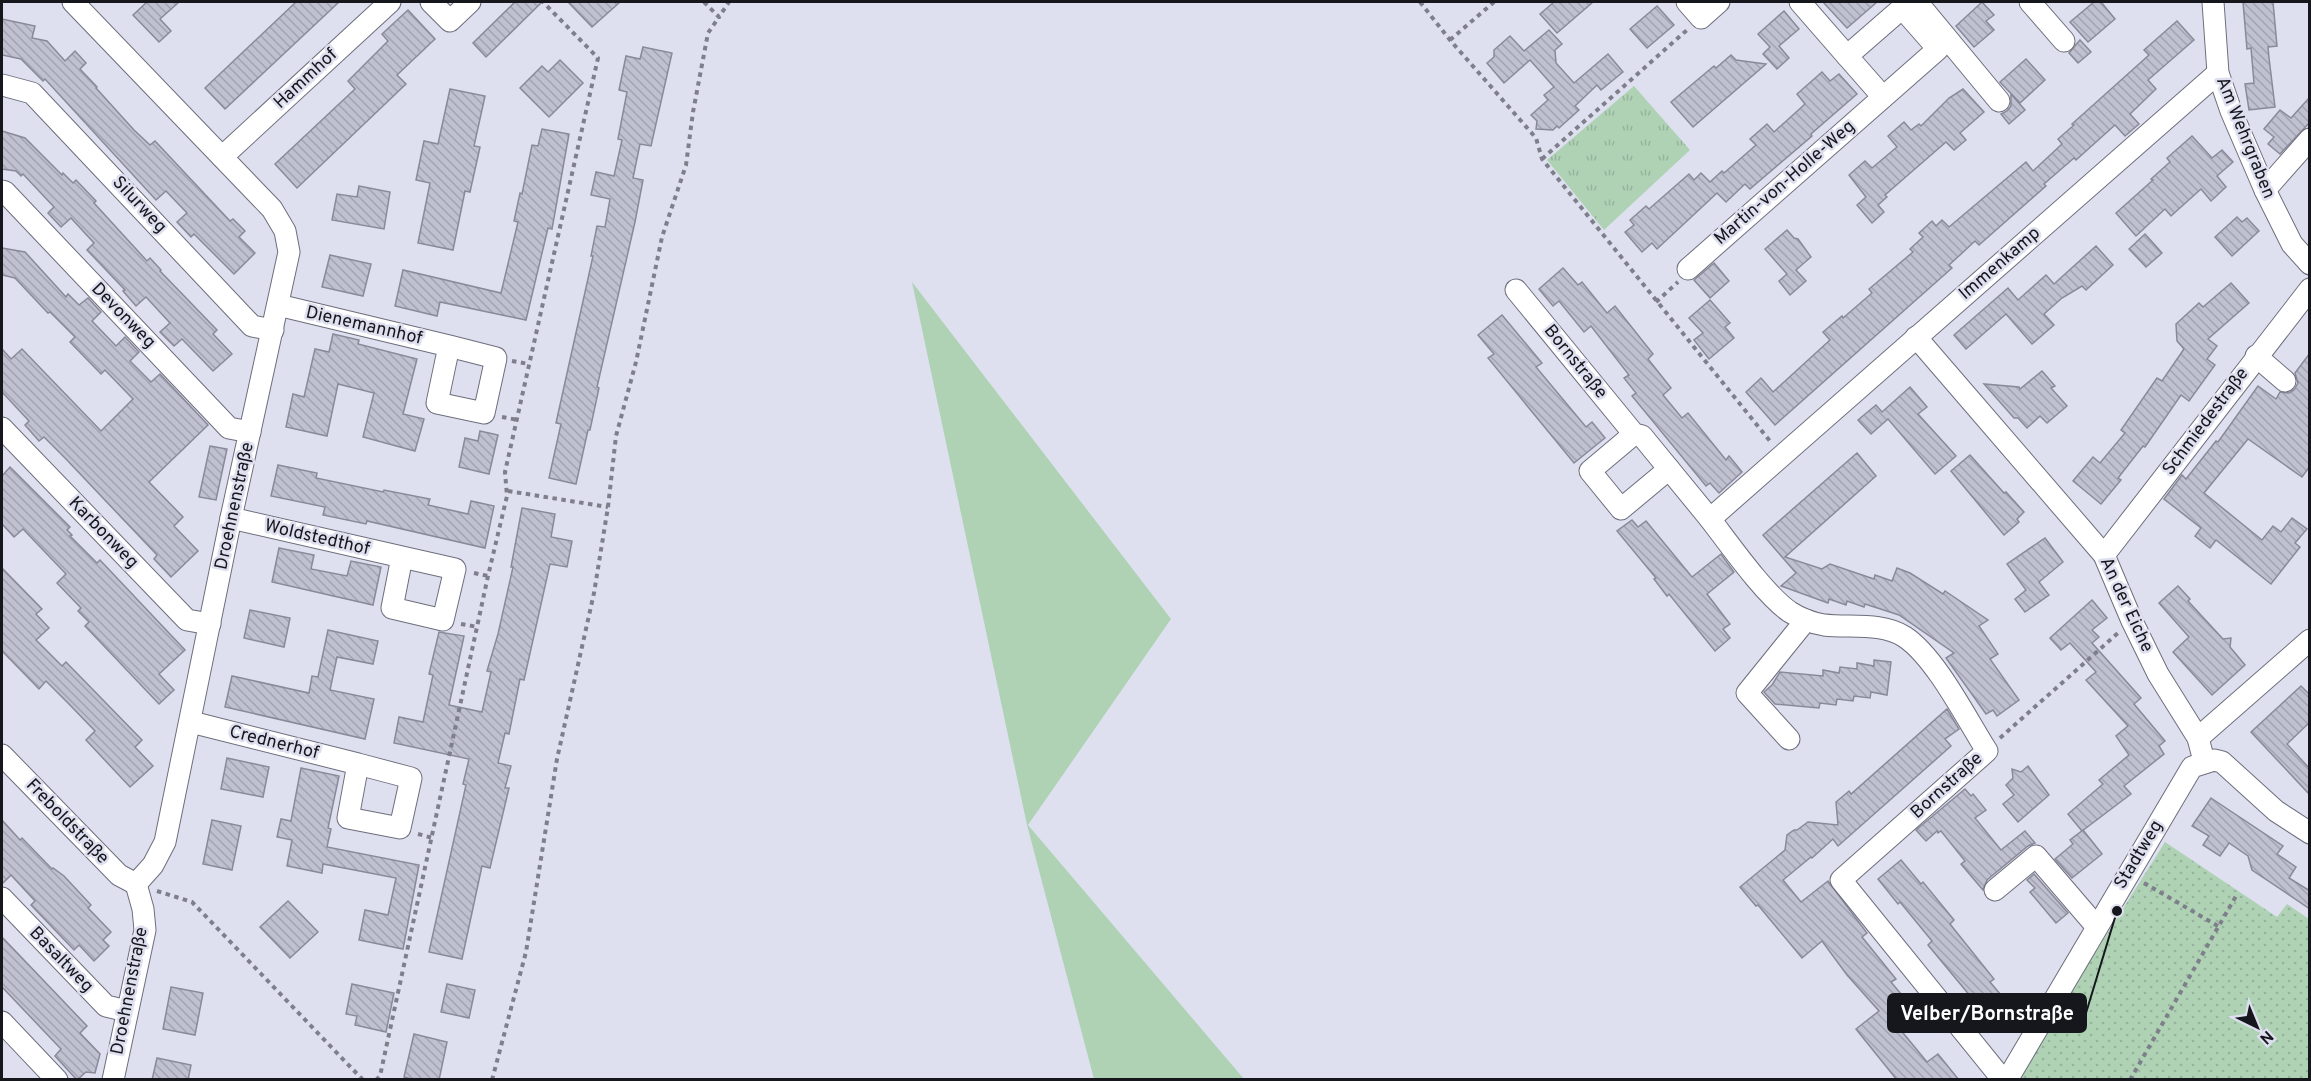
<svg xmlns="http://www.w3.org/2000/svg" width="2311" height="1081" font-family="Overpass,sans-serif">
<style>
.grass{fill:#afd2b5}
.park{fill:url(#park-tufts)}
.garden{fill:url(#garden-dots)}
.building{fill:url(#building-back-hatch);stroke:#898a99;stroke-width:1.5}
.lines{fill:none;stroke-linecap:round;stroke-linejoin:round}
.minor-casing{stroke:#6d6e7c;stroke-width:23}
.path{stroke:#7e7f8a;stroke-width:4;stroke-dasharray:4.5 4.5;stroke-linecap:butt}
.minor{stroke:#fff;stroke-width:21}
.labels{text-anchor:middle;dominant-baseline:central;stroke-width:5;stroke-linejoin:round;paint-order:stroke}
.street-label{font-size:18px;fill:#16171c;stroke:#dee0f0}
.leader{fill:none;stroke:#16171c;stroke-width:2}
.callout-dot{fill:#16171c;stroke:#dee0f0;stroke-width:2}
.callout{fill:#16171c;stroke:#16171c;stroke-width:2}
.callout-label{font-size:20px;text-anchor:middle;font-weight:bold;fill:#fff}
</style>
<defs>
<pattern id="park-tufts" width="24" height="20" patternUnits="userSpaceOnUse" patternTransform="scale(1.5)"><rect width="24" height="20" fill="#afd2b5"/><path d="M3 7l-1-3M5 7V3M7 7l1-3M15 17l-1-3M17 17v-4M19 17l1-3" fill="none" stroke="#96b49b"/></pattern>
<pattern id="garden-dots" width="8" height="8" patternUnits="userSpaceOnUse" patternTransform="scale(1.5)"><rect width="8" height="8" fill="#afd2b5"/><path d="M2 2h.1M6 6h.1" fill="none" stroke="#96b49b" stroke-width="1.8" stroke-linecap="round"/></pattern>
<pattern id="building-back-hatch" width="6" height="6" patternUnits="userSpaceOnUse" patternTransform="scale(1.5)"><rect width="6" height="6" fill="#bfc0d0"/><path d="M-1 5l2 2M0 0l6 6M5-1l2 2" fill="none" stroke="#a3a4b2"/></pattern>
</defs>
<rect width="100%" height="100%" fill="#dee0f0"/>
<polygon class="grass" points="912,282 1171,619 1028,825 1244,1079 1094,1079 1027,825"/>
<polygon class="park" points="1634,86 1690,150 1604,230 1547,160"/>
<polygon class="garden" points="2165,842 2277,917 2287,904 2309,919 2309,1079 2015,1080"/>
<g class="building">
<polygon points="147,2 179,2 160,19 171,31 159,42 133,15"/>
<polygon points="296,2 339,2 225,109 205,88"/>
<polygon points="515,2 542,2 486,57 473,43"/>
<polygon points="568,2 620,2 592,27"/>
<polygon points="1554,2 1593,2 1557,33 1540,14"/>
<polygon points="1823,2 1877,2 1847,28"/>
<polygon points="1982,2 1994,15 1986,21 1994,30 1974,47 1956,26"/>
<polygon points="2094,2 2101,2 2115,19 2088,42 2070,22"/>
<polygon points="2243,2 2273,2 2277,46 2268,47 2269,58 2275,107 2249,110 2245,84 2254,83 2251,48 2247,49"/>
<polygon points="1657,6 1674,25 1647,48 1630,29"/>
<polygon points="408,10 435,39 397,75 406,84 297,188 275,164 355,89 348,81 388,41 382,34"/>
<polygon points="1784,11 1799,29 1779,46 1789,58 1777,69 1763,54 1770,47 1758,34"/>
<polygon points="2,19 35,26 32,38 47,41 65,61 75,51 86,63 80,69 97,87 96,88 134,130 150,145 155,141 230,221 233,219 245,231 239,237 255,253 234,274 194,234 191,237 177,222 187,213 166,191 156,200 45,79 43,81 21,59 2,55"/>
<polygon points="2177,21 2194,40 2148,80 2156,89 2130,114 2139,124 2125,136 2115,125 2076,160 2074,158 2044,184 2046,186 1979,245 1975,241 1960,255 1949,265 1952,268 1775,425 1746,392 1761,378 1773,392 1830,340 1823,332 1842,316 1843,318 1872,293 1869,289 1913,252 1910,249 1923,237 1919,233 1932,221 1936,226 1942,220 1949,227 2026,162 2033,171 2062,144 2058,139 2074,125 2072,124 2149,55 2144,50"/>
<polygon points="1549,30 1562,44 1555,50 1556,63 1574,83 1608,54 1623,72 1601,90 1597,85 1575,106 1579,110 1559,128 1557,126 1553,130 1536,129 1537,121 1531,115 1548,100 1544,95 1554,87 1530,60 1504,83 1487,63 1494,57 1494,50 1510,36 1524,51"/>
<polygon points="2080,40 2091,52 2078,63 2069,53"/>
<polygon points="643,47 672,53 651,146 640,144 633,178 643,180 635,222 597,387 599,388 590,430 588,430 576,484 549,478 561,424 556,423 593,256 591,256 597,226 605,227 610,199 591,195 596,172 614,176 622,140 618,139 627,92 619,90 626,56 640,59"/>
<polygon points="1731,55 1736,60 1766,64 1693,127 1671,102 1714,66 1716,68"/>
<polygon points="2026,59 2045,80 2020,103 2000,82"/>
<polygon points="560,60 583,83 549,117 520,88 542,66 548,72"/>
<polygon points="1822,72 1830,81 1839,74 1857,94 1811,134 1812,136 1750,189 1745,184 1726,202 1717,193 1657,249 1652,243 1642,252 1625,232 1634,225 1630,220 1646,206 1649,209 1689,174 1694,180 1701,173 1710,182 1722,171 1724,173 1756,145 1750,139 1767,124 1774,132 1805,104 1797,94"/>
<polygon points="450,89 485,96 474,146 480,147 470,192 465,191 453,250 418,243 430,183 416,180 424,141 438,144"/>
<polygon points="1963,89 1984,112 1960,133 1966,140 1954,150 1946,142 1908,175 1885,195 1887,197 1878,205 1884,212 1872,223 1857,205 1866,197 1849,175 1865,161 1872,168 1897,147 1888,136 1904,122 1911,130 1919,124 1921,126 1949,98"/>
<polygon points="2011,94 2025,110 2009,124 2001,114 2007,111 2011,106"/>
<polygon points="2310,97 2310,122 2280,154 2268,144 2274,137 2264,129 2280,110 2291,118"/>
<polygon points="542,129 569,134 552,229 548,228 526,320 440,302 437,316 395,306 403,270 501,293 518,222 514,221 520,193 522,194 532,145 538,146"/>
<polygon points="2,131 25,138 62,175 63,173 73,183 76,180 96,201 94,203 147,261 150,258 161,270 160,271 217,330 213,334 232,354 213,371 182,339 174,346 160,332 170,323 146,297 136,306 123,291 125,290 87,250 94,243 71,218 61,227 48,213 54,207 23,174 21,176 16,171 2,169"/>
<polygon points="2192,136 2212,158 2222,150 2233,162 2217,176 2226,187 2211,201 2201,189 2171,216 2165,209 2136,236 2116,213 2153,180 2151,179 2170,162 2167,158"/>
<polygon points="359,186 390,192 384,229 332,220 337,194 357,197"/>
<polygon points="2237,217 2242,222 2247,218 2259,231 2232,256 2215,237"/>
<polygon points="1787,230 1794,238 1798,239 1811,257 1796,270 1806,281 1790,295 1779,281 1787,274 1765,249"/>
<polygon points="2145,234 2162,253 2146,267 2129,249"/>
<polygon points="2096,246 2113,265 2086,290 2082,286 2062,298 2044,314 2054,325 2032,344 2006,314 1966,349 1954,335 2008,288 2018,300 2046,275 2054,284"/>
<polygon points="2,248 25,252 66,297 68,294 79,305 88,298 101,312 92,321 116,346 125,337 139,352 130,361 151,382 160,374 208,425 149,482 183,517 174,526 198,551 171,577 154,559 157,555 66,459 44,437 39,441 25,425 29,421 2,392 2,349 11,359 22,349 101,431 133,399 105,370 101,374 70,342 75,337 50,312 48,313 15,278 2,275"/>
<polygon points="330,255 371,264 363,296 322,287"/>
<polygon points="1714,263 1729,281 1710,298 1694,280"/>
<polygon points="1563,268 1578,285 1582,282 1607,313 1615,306 1653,354 1648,359 1671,388 1663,395 1682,418 1688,413 1726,460 1729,456 1742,472 1719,493 1710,483 1706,486 1632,396 1636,393 1624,378 1629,375 1591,326 1584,332 1559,301 1553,306 1539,289"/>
<polygon points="2231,283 2249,303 2208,339 2217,346 2207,359 2215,365 2189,401 2181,395 2145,447 2143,446 2118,478 2121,480 2101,504 2073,481 2093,457 2100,463 2125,433 2121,430 2157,378 2162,381 2184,349 2177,341 2176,324 2199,303 2203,307"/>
<polygon points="1710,300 1730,323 1725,327 1734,338 1709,359 1694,340 1703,333 1689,318"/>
<polygon points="1502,315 1542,363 1536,367 1586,427 1592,422 1605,438 1574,463 1488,358 1494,354 1478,335"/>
<polygon points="333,334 359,340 358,344 417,359 403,414 424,419 415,451 363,437 374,393 338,384 327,436 286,427 293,394 304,397 315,349 329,352"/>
<polygon points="2310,353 2310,466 2302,477 2248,439 2204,493 2262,540 2273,526 2281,532 2292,518 2307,529 2295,543 2300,547 2271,584 2216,540 2210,548 2195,536 2201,528 2164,499 2182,475 2186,479 2216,441 2218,442 2258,386 2276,399 2280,392 2289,393 2294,390 2298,383 2295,373"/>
<polygon points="2042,371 2055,386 2051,388 2067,406 2047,423 2040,416 2027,428 2018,418 2014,418 1984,384 2019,387 2020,389"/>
<polygon points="1910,387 1927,407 1918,414 1956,456 1935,474 1888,419 1871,434 1858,420 1876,405 1882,412"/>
<polygon points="480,431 498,435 489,474 459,467 465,438 478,441"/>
<polygon points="210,446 227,449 216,500 199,497"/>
<polygon points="1857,453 1876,476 1785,557 1822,569 1830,564 1874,579 1875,575 1892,581 1897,568 1910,573 1943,594 1945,591 1988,620 1979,626 1998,654 1990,659 2019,700 1997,716 1993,710 1986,714 1946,658 1954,653 1899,615 1865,604 1864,607 1847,601 1846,605 1829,599 1828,603 1781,586 1796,573 1763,535"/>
<polygon points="1970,455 2004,493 2006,492 2024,512 2017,519 2019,522 2004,535 1951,471"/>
<polygon points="278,465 317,473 316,478 383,492 384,490 430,499 428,505 468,514 471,501 494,506 485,548 367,521 366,524 323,515 325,507 271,496"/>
<polygon points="10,467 70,527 67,530 72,535 70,536 97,563 100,560 185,650 159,674 174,690 159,704 85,626 89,622 78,611 81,608 57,583 66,574 23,529 14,537 2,524 2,476"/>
<polygon points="522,508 555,514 551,537 572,541 567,567 550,564 524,680 520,679 509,734 505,733 498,763 511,766 505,788 509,788 490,868 482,866 462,959 429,952 466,785 463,784 469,759 394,743 399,717 423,722 433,675 429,674 439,632 464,636 449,705 482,712 491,672 487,671 498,634 513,567 511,567"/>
<polygon points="1632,520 1638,527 1646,521 1692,577 1721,554 1734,572 1707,594 1730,624 1723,629 1730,638 1715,651 1669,594 1667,596 1654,579 1656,578 1617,531"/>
<polygon points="2045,538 2063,562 2039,582 2049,595 2025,612 2015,599 2026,590 2007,564"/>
<polygon points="279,548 314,555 311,569 347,576 351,561 381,567 373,605 272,582"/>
<polygon points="2,568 42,609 36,614 49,628 36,640 62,666 66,662 142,740 135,747 153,766 130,787 86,740 95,731 68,703 46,681 39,689 2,651"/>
<polygon points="2178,586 2190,599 2188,601 2223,639 2231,638 2230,647 2245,665 2212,695 2173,652 2189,637 2159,603"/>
<polygon points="2092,600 2107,618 2092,630 2099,637 2092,643 2141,698 2134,704 2165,741 2159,746 2164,754 2124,786 2131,794 2082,831 2068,814 2103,784 2099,780 2129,755 2116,736 2128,726 2086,680 2096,672 2070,643 2061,650 2050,638"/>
<polygon points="250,610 290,618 284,647 244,638"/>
<polygon points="328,630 378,641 373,664 337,657 330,690 374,699 365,739 225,707 232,676 309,693 312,676 318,677"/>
<polygon points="1874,660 1891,662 1887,695 1871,692 1870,698 1854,696 1853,701 1837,699 1836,705 1820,703 1819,708 1775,704 1764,692 1772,685 1780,672 1823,676 1823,670 1839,673 1840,667 1857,669 1857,663 1874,666"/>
<polygon points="2301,686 2310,695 2310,722 2287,744 2310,769 2310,795 2251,732"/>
<polygon points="1947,709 1959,729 1945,739 1951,746 1838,846 1833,839 1812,858 1811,857 1783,880 1801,902 1828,881 1867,933 1862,937 1896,979 1891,982 1916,1012 1899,1028 1927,1062 1938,1054 1959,1080 1897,1080 1856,1029 1879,1011 1847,975 1822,941 1802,958 1758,905 1756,906 1740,887 1785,850 1787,835 1794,830 1797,830 1808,822 1838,825 1836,802 1849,791 1851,794"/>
<polygon points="227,758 269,767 263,797 221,789"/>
<polygon points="2028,766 2049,795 2018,822 2003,804 2014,795 2006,785 2013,778 2012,769 2021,772"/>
<polygon points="301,768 339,776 328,828 331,829 327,847 419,865 403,949 359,940 365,910 388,915 396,878 323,864 322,873 287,866 292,840 277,837 281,819 291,821"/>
<polygon points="1965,789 1971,796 1973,794 1986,810 1975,818 2001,850 2025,831 2035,843 2028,846 1987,880 1983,890 1961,864 1965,861 1941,831 1938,833 1937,831 1926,841 1916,830"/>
<polygon points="2211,798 2283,846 2277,854 2296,867 2289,878 2310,891 2310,909 2252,870 2248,856 2229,843 2220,856 2203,845 2209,836 2192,826"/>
<polygon points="2,820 20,840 22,838 52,869 53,868 64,876 91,905 88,908 111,932 103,940 109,946 94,961 79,945 74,950 31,905 35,901 11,875 2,884"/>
<polygon points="212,820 241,826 232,870 203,864"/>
<polygon points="2083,830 2102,854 2072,878 2055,859 2073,844 2070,840"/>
<polygon points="1901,860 1921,884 1923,882 1954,920 1950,924 1994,979 1990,982 2011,1007 1988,1026 1966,1001 1971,997 1928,945 1932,941 1900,902 1898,904 1878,879"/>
<polygon points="2034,874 2068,913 2056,923 2030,892 2035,888 2027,880"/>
<polygon points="288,901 318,932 290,958 260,927"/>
<polygon points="2,937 87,1026 80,1033 100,1054 95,1073 86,1072 77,1080 55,1056 61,1049 2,987"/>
<polygon points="352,984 394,993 386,1032 355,1025 357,1016 346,1014"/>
<polygon points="447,984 475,990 469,1018 441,1012"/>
<polygon points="171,987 203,993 195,1035 163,1029"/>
<polygon points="414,1034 447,1042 439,1080 415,1080 404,1077"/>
<polygon points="157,1058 191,1065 188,1080 152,1080"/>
</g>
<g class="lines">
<g class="minor-casing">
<g id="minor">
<polyline points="73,2 272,209 285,231 289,252 231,518 165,842 153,865 136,884"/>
<polyline points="431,2 450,21 470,2"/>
<polyline points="1687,2 1701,18 1719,2"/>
<polyline points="1800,2 1847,56"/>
<polyline points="1917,2 1999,101"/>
<polyline points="2030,2 2064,41"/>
<polyline points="2213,2 2218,73 2231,111 2265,190 2292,244 2310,264"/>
<polyline points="2,85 32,93 252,326 273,330"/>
<polyline points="1883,97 1847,56 1909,2"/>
<polyline points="222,157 390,2"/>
<polyline points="2265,190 2310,139"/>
<polyline points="2,191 5,192 229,428 250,432"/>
<polyline points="1688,269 1938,49 1902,8"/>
<polyline points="1516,290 1634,434 1642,436 1710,519 2218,73"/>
<polyline points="278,305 449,346 437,403 484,413 496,358 449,346"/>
<polyline points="1916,337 2104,555 2132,621 2158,674 2198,738 2204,761"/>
<polyline points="2256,356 2285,381"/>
<polyline points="2,428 187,620 210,624"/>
<polyline points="1634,434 1590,471 1621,509 1669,469"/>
<polyline points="231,518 402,557 392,608 443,620 455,569 402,557"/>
<path d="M 1710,519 C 1730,545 1765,595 1790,612 C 1801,619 1812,623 1824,625 C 1850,628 1882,622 1905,637 C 1936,658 1966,718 1987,751 L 1841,880 L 2003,1080"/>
<polyline points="2104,555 2310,289"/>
<polyline points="191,722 358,764 348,818 400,828 411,778 358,764"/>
<polyline points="2198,738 2310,640"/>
<polyline points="1789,739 1747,693 1806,620"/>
<polyline points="2,755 119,875 136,884"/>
<polyline points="1995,890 2036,856 2096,926"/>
<polyline points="2,898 106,1006 127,1011"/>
<polyline points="2,1022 57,1080"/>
<polyline points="113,1080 145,930 143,909 136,884"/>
<polyline points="2007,1080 2192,767 2214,760 2222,762 2276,811 2310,833"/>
</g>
</g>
<g class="path">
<polyline points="704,2 719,17 729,2"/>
<polyline points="1420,2 1450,40 1536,138 1542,159 1770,441"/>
<polyline points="1450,40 1494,2"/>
<polyline points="1542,159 1687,30"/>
<polyline points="1656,302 1678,282"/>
<polyline points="512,361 529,364"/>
<polyline points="502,417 518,420"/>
<polyline points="508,491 608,507"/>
<polyline points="474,573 488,576"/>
<polyline points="461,624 478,627"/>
<polyline points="2000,738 2118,633"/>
<polyline points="418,834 433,838"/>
<polyline points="2144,883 2218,926"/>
<polyline points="157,891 192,902 363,1080"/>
<polyline points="376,1080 380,1076 488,576 507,496 505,472 598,58 543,2"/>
<polyline points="492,1080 526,952 557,759 594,593 608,507 616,436 636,362 662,237 686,165 693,112 708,33 719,17"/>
<polyline points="2130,1080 2236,896"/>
</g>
<use href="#minor" class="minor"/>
</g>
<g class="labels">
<g class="street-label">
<text transform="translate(306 79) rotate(-43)">Hammhof</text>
<text transform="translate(2245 138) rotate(68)">Am Wehrgraben</text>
<text transform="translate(1785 183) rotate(-41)">Martin-von-Holle-Weg</text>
<text transform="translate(139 205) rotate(47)">Silurweg</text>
<text transform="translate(2000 264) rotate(-41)">Immenkamp</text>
<text transform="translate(123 316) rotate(46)">Devonweg</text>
<text transform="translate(364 326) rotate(13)">Dienemannhof</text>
<text transform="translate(1575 362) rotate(51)">Bornstraße</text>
<text transform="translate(2206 422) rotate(-53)">Schmiedestraße</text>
<text transform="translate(235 506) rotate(-78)">Droehnenstraße</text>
<text transform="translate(103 533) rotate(46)">Karbonweg</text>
<text transform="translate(317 538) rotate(13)">Woldstedthof</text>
<text transform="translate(2126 605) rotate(65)">An der Eiche</text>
<text transform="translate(274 743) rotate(14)">Crednerhof</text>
<text transform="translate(1947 786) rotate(-42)">Bornstraße</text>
<text transform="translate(67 822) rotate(46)">Freboldstraße</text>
<text transform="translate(2139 855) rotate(-59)">Stadtweg</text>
<text transform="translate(61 960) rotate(46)">Basaltweg</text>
<text transform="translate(130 991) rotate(-79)">Droehnenstraße</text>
</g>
</g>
<path class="leader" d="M2117 911L2086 1013"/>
<circle class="callout-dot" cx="2117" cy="911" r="6"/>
<rect class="callout" x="1888" y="994" width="198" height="38" rx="6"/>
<g class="callout-label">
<text x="1987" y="1020">Velber/Bornstraße</text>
</g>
<rect width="2311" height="1081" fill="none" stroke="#16171c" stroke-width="6"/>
<g transform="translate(2257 1027) rotate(137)" stroke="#dee0f0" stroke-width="4.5" paint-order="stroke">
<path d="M0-4.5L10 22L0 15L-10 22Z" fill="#16171c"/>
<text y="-9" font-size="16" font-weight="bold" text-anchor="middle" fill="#16171c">N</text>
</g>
</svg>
